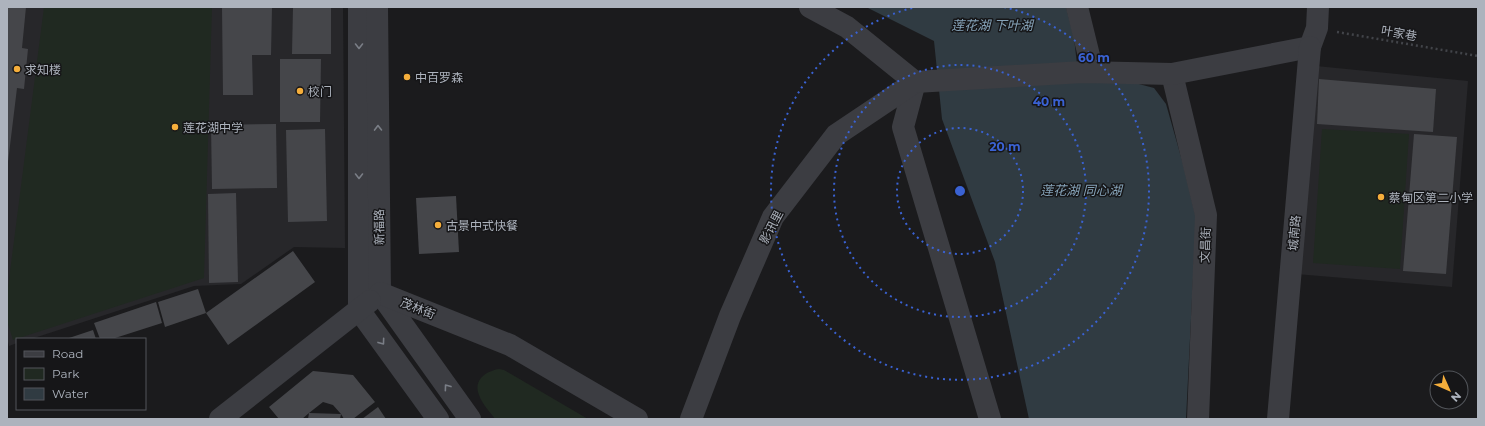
<svg xmlns="http://www.w3.org/2000/svg" width="1485" height="426" font-family="Montserrat,'Noto Sans SC',sans-serif">
<style>
.built{fill:#27272a}
.green{fill:#202921}
.water{fill:#303b42}
.building{fill:#45464a;fill-rule:evenodd}
.lines{fill:none;stroke-linecap:round;stroke-linejoin:round}
.path{stroke:#424449;stroke-width:2.5;stroke-dasharray:2 3;stroke-linecap:butt}
.minor{stroke:#3c3d42;stroke-width:22}
.oneway{stroke:#7a7e86}
.ring{fill:none;stroke:#3a62d3;stroke-width:2;stroke-dasharray:2 4}
.poi-dot{fill:#f5ae3b;stroke:#161618;stroke-width:1.5}
.labels{text-anchor:middle;dominant-baseline:central;stroke-width:3;stroke-linejoin:round;paint-order:stroke}
.street-label{font-size:12px;fill:#adb3bd;stroke:#161618}
.poi-label{font-size:12px;fill:#adb3bd;stroke:#161618;text-anchor:start}
.water-label{font-size:13px;font-style:italic;fill:#85a2b7;stroke:#161618}
.centre{fill:#3a62d3;stroke:#161618;stroke-width:2}
.ring-label{font-size:12px;text-anchor:middle;font-weight:bold;fill:#3a62d3;stroke:#161618;stroke-width:3;stroke-linejoin:round;paint-order:stroke}
</style>
<rect width="100%" height="100%" fill="#1b1b1d"/>
<g class="built">
<polygon points="7,7 343,7 345,248 294,247 241,284 194,286 31,339 17,339 17,343 9,346 7,338"/>
<polygon points="1316,66 1468,81 1452,287 1296,274"/>
</g>
<g class="green">
<polygon points="44,7 212,7 204,278 13,340 7,321 7,295"/>
<polygon points="1322,129 1409,134 1400,269 1313,263"/>
<path d="M 499,369 L 504,370 L 588,419 L 495,419 C 490,412 482,404 479,395 C 473,380 486,371 499,369 Z"/>
</g>
<polygon class="water" points="866,7 1066,7 1074,38 1079,82 1135,83 1154,88 1166,104 1183,164 1196,218 1186,419 1029,419 995,262 942,119 934,41"/>
<g class="building">
<polygon points="7,7 26,7 22,48 28,49 24,89 17,88 8,162"/>
<polygon points="222,7 272,7 271,55 252,55 253,95 223,95"/>
<polygon points="293,7 331,7 331,54 292,54"/>
<polygon points="280,59 321,59 320,122 280,122"/>
<polygon points="1319,79 1436,89 1433,132 1317,124"/>
<polygon points="276,124 277,188 212,189 211,125"/>
<polygon points="325,129 327,221 288,222 286,130"/>
<polygon points="1414,134 1457,137 1446,274 1403,271"/>
<polygon points="236,193 238,282 209,283 208,194"/>
<polygon points="456,196 459,252 419,254 416,198"/>
<polygon points="293,251 315,282 228,345 206,313 165,327 158,302 198,289 206,313"/>
<polygon points="156,302 162,323 112,339 100,339 94,323"/>
<polygon points="93,330 96,339 66,339"/>
<path d="M 313,371 L 353,375 L 375,402 L 353,419 L 344,419 L 341,414 L 340,419 L 308,419 L 309,413 L 302,419 L 279,419 L 269,407 ZM 323,402 L 333,405 L 341,414 L 309,413 Z"/>
<polygon points="378,407 386,419 362,419"/>
</g>
<g class="lines">
<polyline class="path" points="1337,32 1478,56"/>
<g class="minor">
<polyline points="359,7 359,310 438,419"/>
<polyline points="377,7 380,293 470,419"/>
<polyline points="810,7 847,27 915,82 903,127 990,419"/>
<polyline points="1077,7 1093,72"/>
<polyline points="1172,74 1206,215 1198,419"/>
<polyline points="380,293 510,345 637,419"/>
<polyline points="220,419 370,301"/>
<polyline points="691,419 730,316 773,217 836,135 915,82 1083,72 1172,74 1310,47 1317,28 1318,7"/>
<polyline points="1278,419 1310,47"/>
</g>
</g>
<defs><path id="oneway-chevron" d="M-2-3.5L2.5 0L-2 3.5" fill="none" stroke-width="1.6" stroke-linecap="round" stroke-linejoin="round"/></defs>
<g class="oneway">
<use href="#oneway-chevron" transform="translate(359 46) rotate(90)"/>
<use href="#oneway-chevron" transform="translate(378 128) rotate(-91)"/>
<use href="#oneway-chevron" transform="translate(359 176) rotate(90)"/>
<use href="#oneway-chevron" transform="translate(382 342) rotate(54)"/>
<use href="#oneway-chevron" transform="translate(447 387) rotate(-126)"/>
</g>
<g class="ring">
<circle cx="960" cy="191" r="63"/>
<circle cx="960" cy="191" r="126"/>
<path d="M1004 7A189 189 0 1 1 916 7"/>
</g>
<g class="poi-dot">
<circle cx="17" cy="69" r="4"/>
<circle cx="407" cy="77" r="4"/>
<circle cx="300" cy="91" r="4"/>
<circle cx="175" cy="127" r="4"/>
<circle cx="1381" cy="197" r="4"/>
<circle cx="438" cy="225" r="4"/>
</g>
<g class="labels">
<g class="street-label">
<text transform="translate(1399 33) rotate(10)">叶家巷</text>
<text transform="translate(379 227) rotate(-91)">新福路</text>
<text transform="translate(771 227) rotate(-62)">影讯里</text>
<text transform="translate(1294 233) rotate(-85)">城南路</text>
<text transform="translate(1205 245) rotate(-88)">文昌街</text>
<text transform="translate(418 308) rotate(22)">茂林街</text>
</g>
<g class="poi-label">
<text x="25" y="69">求知楼</text>
<text x="415" y="77">中百罗森</text>
<text x="308" y="91">校门</text>
<text x="183" y="127">莲花湖中学</text>
<text x="1389" y="197">蔡甸区第二小学</text>
<text x="446" y="225">古景中式快餐</text>
</g>
<g class="water-label">
<text x="992" y="25">莲花湖 下叶湖</text>
<text x="1081" y="190">莲花湖 同心湖</text>
</g>
</g>
<circle cx="960" cy="191" r="6" class="centre"/>
<g class="ring-label">
<text x="1094" y="62">60 m</text>
<text x="1049" y="106">40 m</text>
<text x="1005" y="151">20 m</text>
</g>
<rect width="1485" height="426" fill="none" stroke="#adb3bd" stroke-width="16"/>
<rect x="16" y="338" width="130" height="72" fill="#161618" stroke="#52555a"/>
<rect x="24" y="351" width="20" height="6" fill="#3c3d42" stroke="#52555a"/>
<text x="52" y="358" font-size="12" fill="#adb3bd">Road</text>
<rect x="24" y="368" width="20" height="12" fill="#202921" stroke="#52555a"/>
<text x="52" y="378" font-size="12" fill="#adb3bd">Park</text>
<rect x="24" y="388" width="20" height="12" fill="#303b42" stroke="#52555a"/>
<text x="52" y="398" font-size="12" fill="#adb3bd">Water</text>
<g transform="translate(1449 390) rotate(135)"><circle r="19" fill="#161618" stroke="#52555a"/>
<path d="M0-3L7 15L0 10L-7 15Z" fill="#f5ae3b"/>
<text y="-6" font-size="11" font-weight="bold" text-anchor="middle" fill="#adb3bd">N</text>
</g>
</svg>
